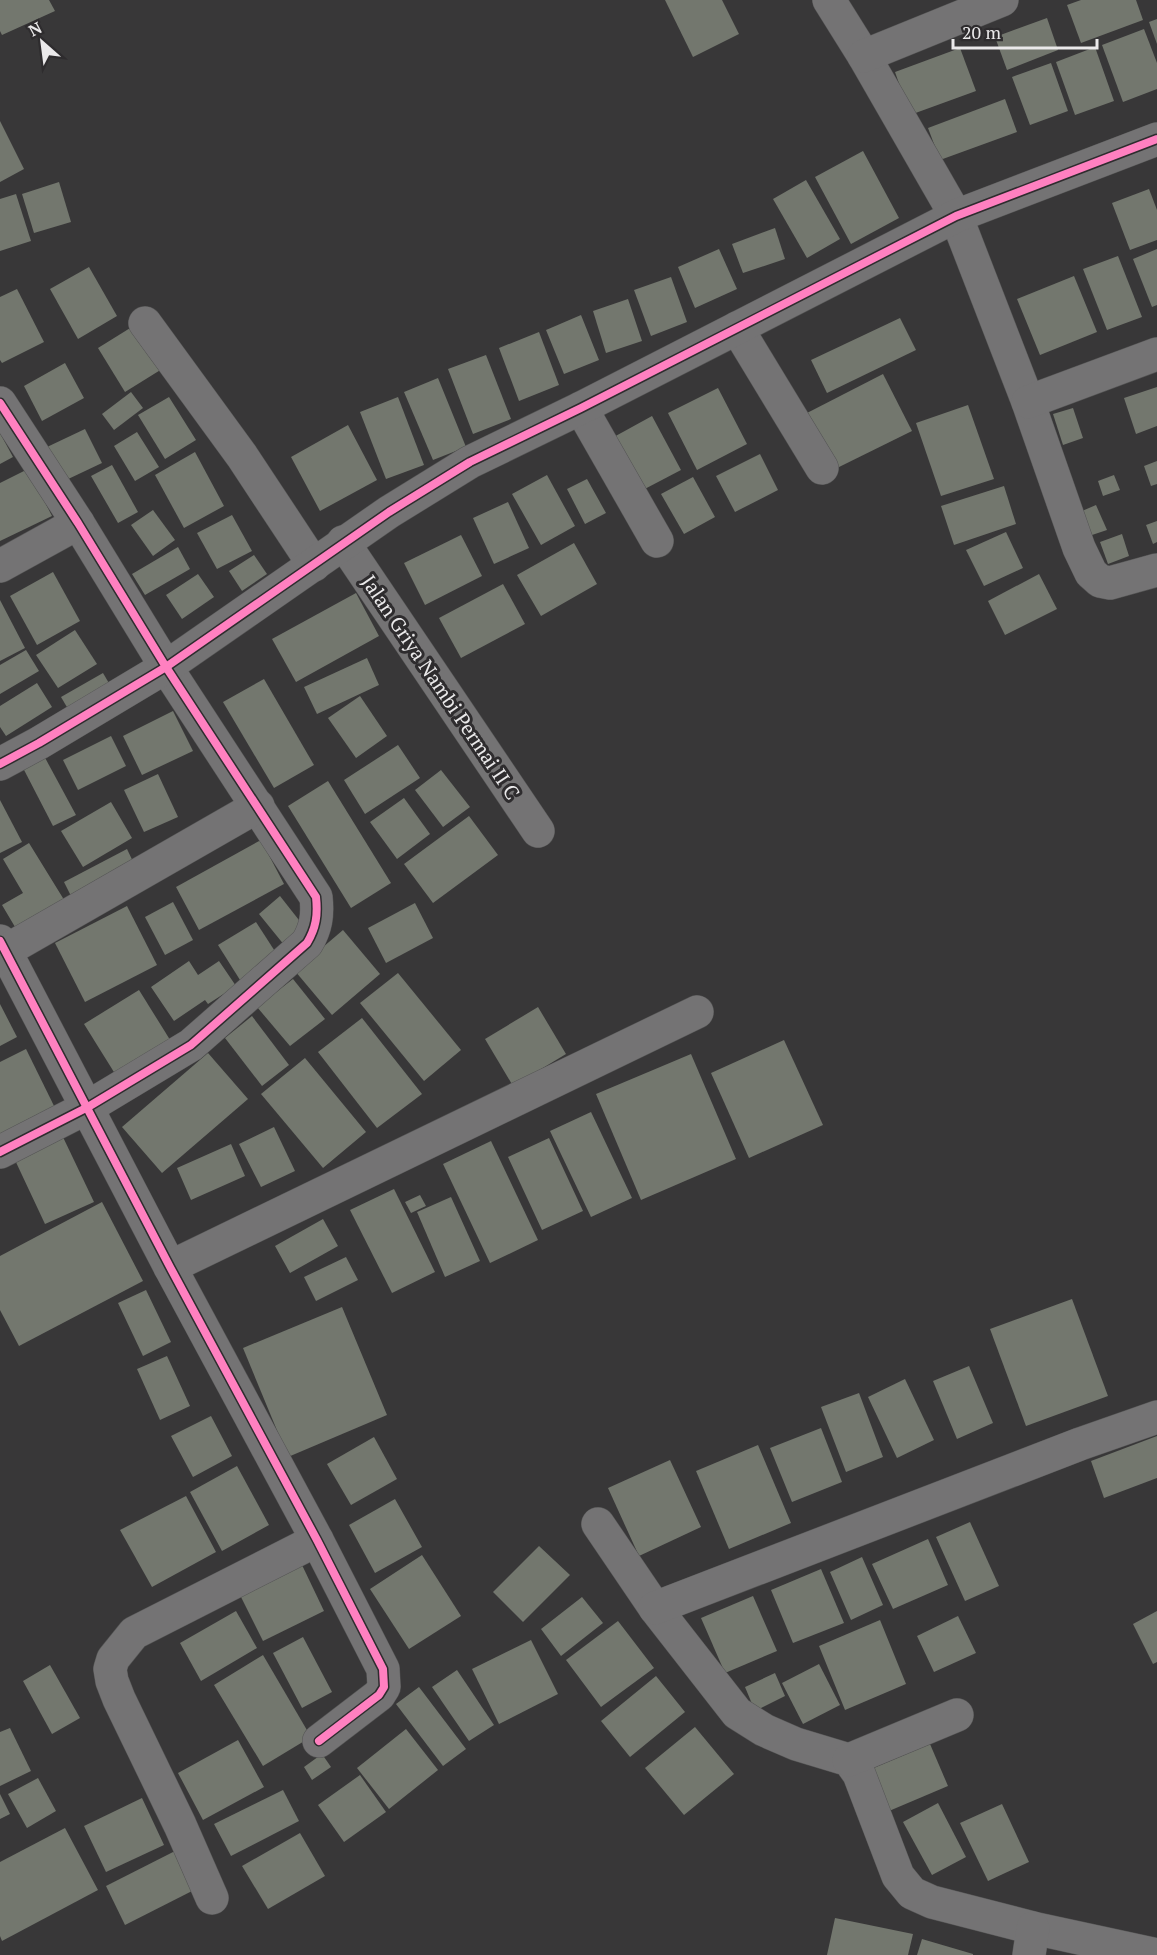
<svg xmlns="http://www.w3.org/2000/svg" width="1157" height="1955" font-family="'PT Serif',serif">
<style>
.building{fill:#73776e}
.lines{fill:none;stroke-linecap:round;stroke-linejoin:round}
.street-casing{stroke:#545454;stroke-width:34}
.street{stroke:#747374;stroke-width:33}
.cycleway-casing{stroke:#2e2c2e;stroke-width:11}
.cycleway{stroke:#ff80c0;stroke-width:8}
.labels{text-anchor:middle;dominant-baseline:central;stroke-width:6;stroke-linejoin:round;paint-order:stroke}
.street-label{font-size:20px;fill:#eae9ea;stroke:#2e2c2e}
</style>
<rect width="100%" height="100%" fill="#383738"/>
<g class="building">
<polygon points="0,0 49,0 55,11 2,35 0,31"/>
<polygon points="665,0 722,0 739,34 693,57"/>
<polygon points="1081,0 1136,0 1143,20 1081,43 1067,5"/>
<polygon points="1047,18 1058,50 1007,70 995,37"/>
<polygon points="1157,19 1157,44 1149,22"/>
<polygon points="1144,29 1157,63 1157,89 1123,102 1102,45"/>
<polygon points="1095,47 1114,101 1075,115 1056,62"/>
<polygon points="960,48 976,91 910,115 895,72"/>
<polygon points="1051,63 1068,111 1030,125 1012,77"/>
<polygon points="1005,99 1017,132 940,160 928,128"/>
<polygon points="0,121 24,169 0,182"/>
<polygon points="863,151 899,218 851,244 815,177"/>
<polygon points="806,180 840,239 807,258 773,199"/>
<polygon points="59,182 71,222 34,233 22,194"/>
<polygon points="1149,189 1157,210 1157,240 1130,250 1112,203"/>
<polygon points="16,194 31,241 0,251 0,199"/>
<polygon points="775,228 785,259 743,273 732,244"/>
<polygon points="719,249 737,289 695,308 678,267"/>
<polygon points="1157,249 1157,305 1152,307 1133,259"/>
<polygon points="1118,256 1142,317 1107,330 1083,269"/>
<polygon points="89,267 117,316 78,339 50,289"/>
<polygon points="1074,276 1097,332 1040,355 1017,299"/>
<polygon points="671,277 687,322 651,336 634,290"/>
<polygon points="17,289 44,342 2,363 0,360 0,297"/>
<polygon points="628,299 642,341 606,353 593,311"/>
<polygon points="581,315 599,360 564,374 546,330"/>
<polygon points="900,318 916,350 827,393 811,360"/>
<polygon points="135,325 162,369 125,392 98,348"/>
<polygon points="539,332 559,385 519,401 499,348"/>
<polygon points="486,355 511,419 473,434 448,369"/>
<polygon points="65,363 84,398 42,421 24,386"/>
<polygon points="883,374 912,431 835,469 807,413"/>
<polygon points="438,378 466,447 433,460 404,392"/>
<polygon points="1157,387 1157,426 1136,434 1124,398"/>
<polygon points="718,388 747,444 697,470 668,413"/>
<polygon points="131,392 143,408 114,430 102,414"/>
<polygon points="169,397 196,440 165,459 138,415"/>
<polygon points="398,397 424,465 386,479 360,412"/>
<polygon points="968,405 994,479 941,496 916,423"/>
<polygon points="1073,408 1083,438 1063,445 1053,414"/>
<polygon points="652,416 681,470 639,492 612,438"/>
<polygon points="348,425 377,480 320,511 291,457"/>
<polygon points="85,429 102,463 64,481 47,447"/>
<polygon points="137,432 159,467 135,481 114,446"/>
<polygon points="0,433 13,457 0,464"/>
<polygon points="195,452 224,506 184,528 155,475"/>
<polygon points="760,454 778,490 735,512 716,476"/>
<polygon points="1157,461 1157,484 1151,486 1144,466"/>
<polygon points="112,465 138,512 118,523 91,476"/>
<polygon points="28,469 52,516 0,541 0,483"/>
<polygon points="547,475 575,526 541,545 512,494"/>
<polygon points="1114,475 1120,490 1103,496 1098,481"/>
<polygon points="693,477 715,517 684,534 661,494"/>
<polygon points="587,479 606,513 585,524 567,489"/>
<polygon points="1004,486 1016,524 954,545 941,506"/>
<polygon points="508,502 529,548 494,564 473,518"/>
<polygon points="1096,505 1107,530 1092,535 1082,511"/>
<polygon points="153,510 175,540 153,556 131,525"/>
<polygon points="232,515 252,551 217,569 197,533"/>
<polygon points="1157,521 1157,542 1153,544 1146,525"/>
<polygon points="1006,532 1023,568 984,586 966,550"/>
<polygon points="1122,534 1129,556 1108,564 1100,542"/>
<polygon points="461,535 482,576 425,605 404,563"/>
<polygon points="574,543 597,584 541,616 517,575"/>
<polygon points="178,547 190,569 145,595 132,574"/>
<polygon points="254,555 267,574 242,591 229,571"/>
<polygon points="53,572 80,621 37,645 10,596"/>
<polygon points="198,574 214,597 182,619 166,595"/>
<polygon points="1039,574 1057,609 1005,635 988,601"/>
<polygon points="503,584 525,624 461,658 439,618"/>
<polygon points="356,593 379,636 296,682 272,639"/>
<polygon points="0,600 25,648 0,661"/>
<polygon points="75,630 97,664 58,688 36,655"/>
<polygon points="26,650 39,671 0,694 0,665"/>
<polygon points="367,658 379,685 317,714 304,687"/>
<polygon points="103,673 113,690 71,714 61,697"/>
<polygon points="264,679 314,765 274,788 223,702"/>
<polygon points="37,683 52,707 6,736 0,727 0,706"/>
<polygon points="360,696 387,736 356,758 328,718"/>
<polygon points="173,711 193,751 142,775 123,736"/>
<polygon points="111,736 126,766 78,790 63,760"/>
<polygon points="398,745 420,778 365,814 344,780"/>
<polygon points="43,754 76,815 53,826 22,766"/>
<polygon points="441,770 470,807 443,827 415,790"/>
<polygon points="158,774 178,817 144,832 124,790"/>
<polygon points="328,781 391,883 351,908 288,806"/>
<polygon points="404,798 430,834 397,859 370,822"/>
<polygon points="0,800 22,842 0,853"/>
<polygon points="111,802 132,838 83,867 61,831"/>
<polygon points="469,816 498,855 433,903 404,864"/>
<polygon points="261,840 284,884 199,930 176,887"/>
<polygon points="29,843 66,903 18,932 2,905 23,893 3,859"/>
<polygon points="127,849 137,870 74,902 64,882"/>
<polygon points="280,896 306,929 285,946 259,914"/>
<polygon points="173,902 193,940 165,955 145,917"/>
<polygon points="415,903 433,938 386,963 368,928"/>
<polygon points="127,906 157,965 85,1002 55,943"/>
<polygon points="256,922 278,956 240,980 218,945"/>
<polygon points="343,930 380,974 332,1015 295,971"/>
<polygon points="189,961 198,975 219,961 236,986 208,1004 205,1000 174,1021 151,987"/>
<polygon points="398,973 461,1050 424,1081 360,1003"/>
<polygon points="293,979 325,1019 290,1046 257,1007"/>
<polygon points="139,990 177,1051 122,1085 84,1024"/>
<polygon points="0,1004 17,1037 0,1046"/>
<polygon points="538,1007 566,1054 513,1086 485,1039"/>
<polygon points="252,1016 289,1065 262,1086 225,1038"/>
<polygon points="362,1018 422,1094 377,1128 318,1052"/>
<polygon points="784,1040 823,1125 749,1158 711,1073"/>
<polygon points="26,1049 58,1114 0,1144 0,1062"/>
<polygon points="208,1053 248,1099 162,1173 122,1127"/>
<polygon points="691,1054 736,1159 641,1200 596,1094"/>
<polygon points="305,1058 366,1132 323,1168 261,1094"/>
<polygon points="591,1112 632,1198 591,1217 550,1131"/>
<polygon points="274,1127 295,1171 261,1187 239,1144"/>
<polygon points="62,1135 94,1202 45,1224 14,1158"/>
<polygon points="549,1138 583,1211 542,1230 508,1157"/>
<polygon points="491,1141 538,1240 490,1263 443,1164"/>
<polygon points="231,1144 245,1176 191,1200 177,1168"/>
<polygon points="394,1189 435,1272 392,1293 350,1210"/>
<polygon points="420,1195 426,1206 411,1213 405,1202"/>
<polygon points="451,1197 480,1261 445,1277 417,1212"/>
<polygon points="102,1202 143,1281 19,1346 0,1310 0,1256"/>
<polygon points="323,1219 338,1246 290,1273 275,1246"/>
<polygon points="346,1257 358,1280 316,1301 304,1277"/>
<polygon points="146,1290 171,1342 143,1356 118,1303"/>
<polygon points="1072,1299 1108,1396 1026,1426 990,1329"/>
<polygon points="342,1307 387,1415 288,1457 243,1348"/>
<polygon points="167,1356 190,1406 160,1420 137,1369"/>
<polygon points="969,1366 993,1423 957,1439 933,1381"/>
<polygon points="905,1379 934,1440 897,1458 868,1397"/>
<polygon points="859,1393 883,1457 846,1472 821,1407"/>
<polygon points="211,1416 232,1456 193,1477 171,1436"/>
<polygon points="821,1428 842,1482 792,1502 770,1448"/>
<polygon points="1157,1436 1157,1478 1104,1498 1091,1461"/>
<polygon points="374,1437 397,1479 351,1505 327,1464"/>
<polygon points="758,1445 791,1523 729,1549 696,1471"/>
<polygon points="670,1460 701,1527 639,1556 608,1488"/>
<polygon points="237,1466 269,1525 222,1551 190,1492"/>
<polygon points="186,1496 216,1552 152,1587 120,1530"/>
<polygon points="395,1499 422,1547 375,1573 349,1525"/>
<polygon points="970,1522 999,1586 965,1601 936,1537"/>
<polygon points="928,1539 948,1585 893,1609 872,1564"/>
<polygon points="539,1546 570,1575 523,1622 493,1592"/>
<polygon points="422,1555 461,1616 409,1649 370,1589"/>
<polygon points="862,1557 883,1605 851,1620 830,1572"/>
<polygon points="302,1565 324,1611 263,1641 240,1595"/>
<polygon points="821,1569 844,1623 793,1643 771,1590"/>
<polygon points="753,1596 777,1651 725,1673 701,1618"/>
<polygon points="582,1597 603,1623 561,1656 541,1629"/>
<polygon points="236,1611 257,1648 201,1681 180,1643"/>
<polygon points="1157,1611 1157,1662 1153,1664 1133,1624"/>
<polygon points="958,1616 976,1653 934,1672 917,1636"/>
<polygon points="880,1620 906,1684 845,1710 819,1646"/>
<polygon points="618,1621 654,1668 601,1707 566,1660"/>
<polygon points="303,1637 332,1692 302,1708 273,1653"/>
<polygon points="531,1640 558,1694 499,1724 472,1669"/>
<polygon points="263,1655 311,1737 263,1766 214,1685"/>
<polygon points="819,1664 840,1705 803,1724 782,1683"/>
<polygon points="50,1665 80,1718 52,1734 23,1681"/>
<polygon points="457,1670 494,1725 469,1741 432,1687"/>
<polygon points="775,1673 785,1696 755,1711 745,1687"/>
<polygon points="656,1676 685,1712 630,1757 601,1721"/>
<polygon points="419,1687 466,1749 443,1766 396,1704"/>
<polygon points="695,1727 734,1774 684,1815 645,1768"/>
<polygon points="10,1728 31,1771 0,1786 0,1732"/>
<polygon points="406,1729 438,1770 389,1809 357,1768"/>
<polygon points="238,1740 264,1787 203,1820 178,1773"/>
<polygon points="930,1744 948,1786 889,1811 871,1769"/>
<polygon points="322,1754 331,1767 312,1780 304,1767"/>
<polygon points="360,1775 386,1812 344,1842 318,1805"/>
<polygon points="38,1778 56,1811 27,1828 8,1794"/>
<polygon points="283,1790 299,1821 231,1856 214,1824"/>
<polygon points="0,1794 10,1814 0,1819"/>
<polygon points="142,1798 164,1845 106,1872 84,1826"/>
<polygon points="938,1803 966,1857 932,1875 903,1822"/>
<polygon points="1002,1804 1029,1862 988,1881 960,1823"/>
<polygon points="65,1828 98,1890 2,1941 0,1936 0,1862"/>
<polygon points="300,1833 325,1876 268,1909 242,1866"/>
<polygon points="177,1850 196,1889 125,1925 106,1886"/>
<polygon points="835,1918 913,1934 908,1955 827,1955"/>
<polygon points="922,1939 973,1954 973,1955 917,1955"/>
</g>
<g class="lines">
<g class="street-casing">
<g id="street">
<polyline points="829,0 864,56 956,216 1028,402 1079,548 1091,573 1100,581 1110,583 1157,570"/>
<polyline points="864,56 1002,0"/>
<polyline points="145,323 242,456 314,565"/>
<polyline points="737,328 822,468"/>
<polyline points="1028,402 1157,354"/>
<path d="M 0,403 L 78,523 L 166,667 L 316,897 C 318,915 316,928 307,943 L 191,1045 L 88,1107 L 0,1152"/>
<polyline points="581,408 657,541"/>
<polyline points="343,542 538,831"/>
<polyline points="0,566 78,523"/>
<polyline points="0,764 39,743 166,667 389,512 470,462 581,408 956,216 1157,139"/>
<polyline points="0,941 170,1267 317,1540 383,1669 384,1687 379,1695 319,1741"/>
<polyline points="0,954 258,806"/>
<polyline points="170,1267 697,1012"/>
<polyline points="598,1524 655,1608 737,1713 764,1730 796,1744 849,1760 859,1774 898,1876 912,1893 932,1902 1033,1928 1157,1955"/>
<polyline points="655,1608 1080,1444 1157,1417"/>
<polyline points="849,1760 957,1715"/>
<polyline points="212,1898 180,1825 119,1699 112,1681 110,1669 113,1659 134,1633 317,1540"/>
<polyline points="1029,1955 1033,1928"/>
</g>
</g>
<use href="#street" class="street"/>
<g class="cycleway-casing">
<g id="cycleway">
<path d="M 0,403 L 78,523 L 166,667 L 316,897 C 318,915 316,928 307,943 L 191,1045 L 88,1107 L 0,1152"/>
<polyline points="0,764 39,743 166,667 389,512 470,462 581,408 956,216 1157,139"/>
<polyline points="0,941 170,1267 317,1540 383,1669 384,1687 379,1695 319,1741"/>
</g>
</g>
<use href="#cycleway" class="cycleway"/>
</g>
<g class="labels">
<g class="street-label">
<text transform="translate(441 687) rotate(56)">Jalan Griya Nambi Permai II C</text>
</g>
</g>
<g transform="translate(42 42) rotate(332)" stroke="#2e2c2e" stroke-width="4.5" paint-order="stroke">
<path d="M0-4.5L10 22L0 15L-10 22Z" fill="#eae9ea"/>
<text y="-9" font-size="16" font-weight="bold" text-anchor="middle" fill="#eae9ea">N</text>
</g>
<path d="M953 39v9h144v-9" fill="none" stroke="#eae9ea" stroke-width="3"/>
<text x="962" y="39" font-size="18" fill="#eae9ea" stroke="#2e2c2e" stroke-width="4.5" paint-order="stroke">20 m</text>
</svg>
